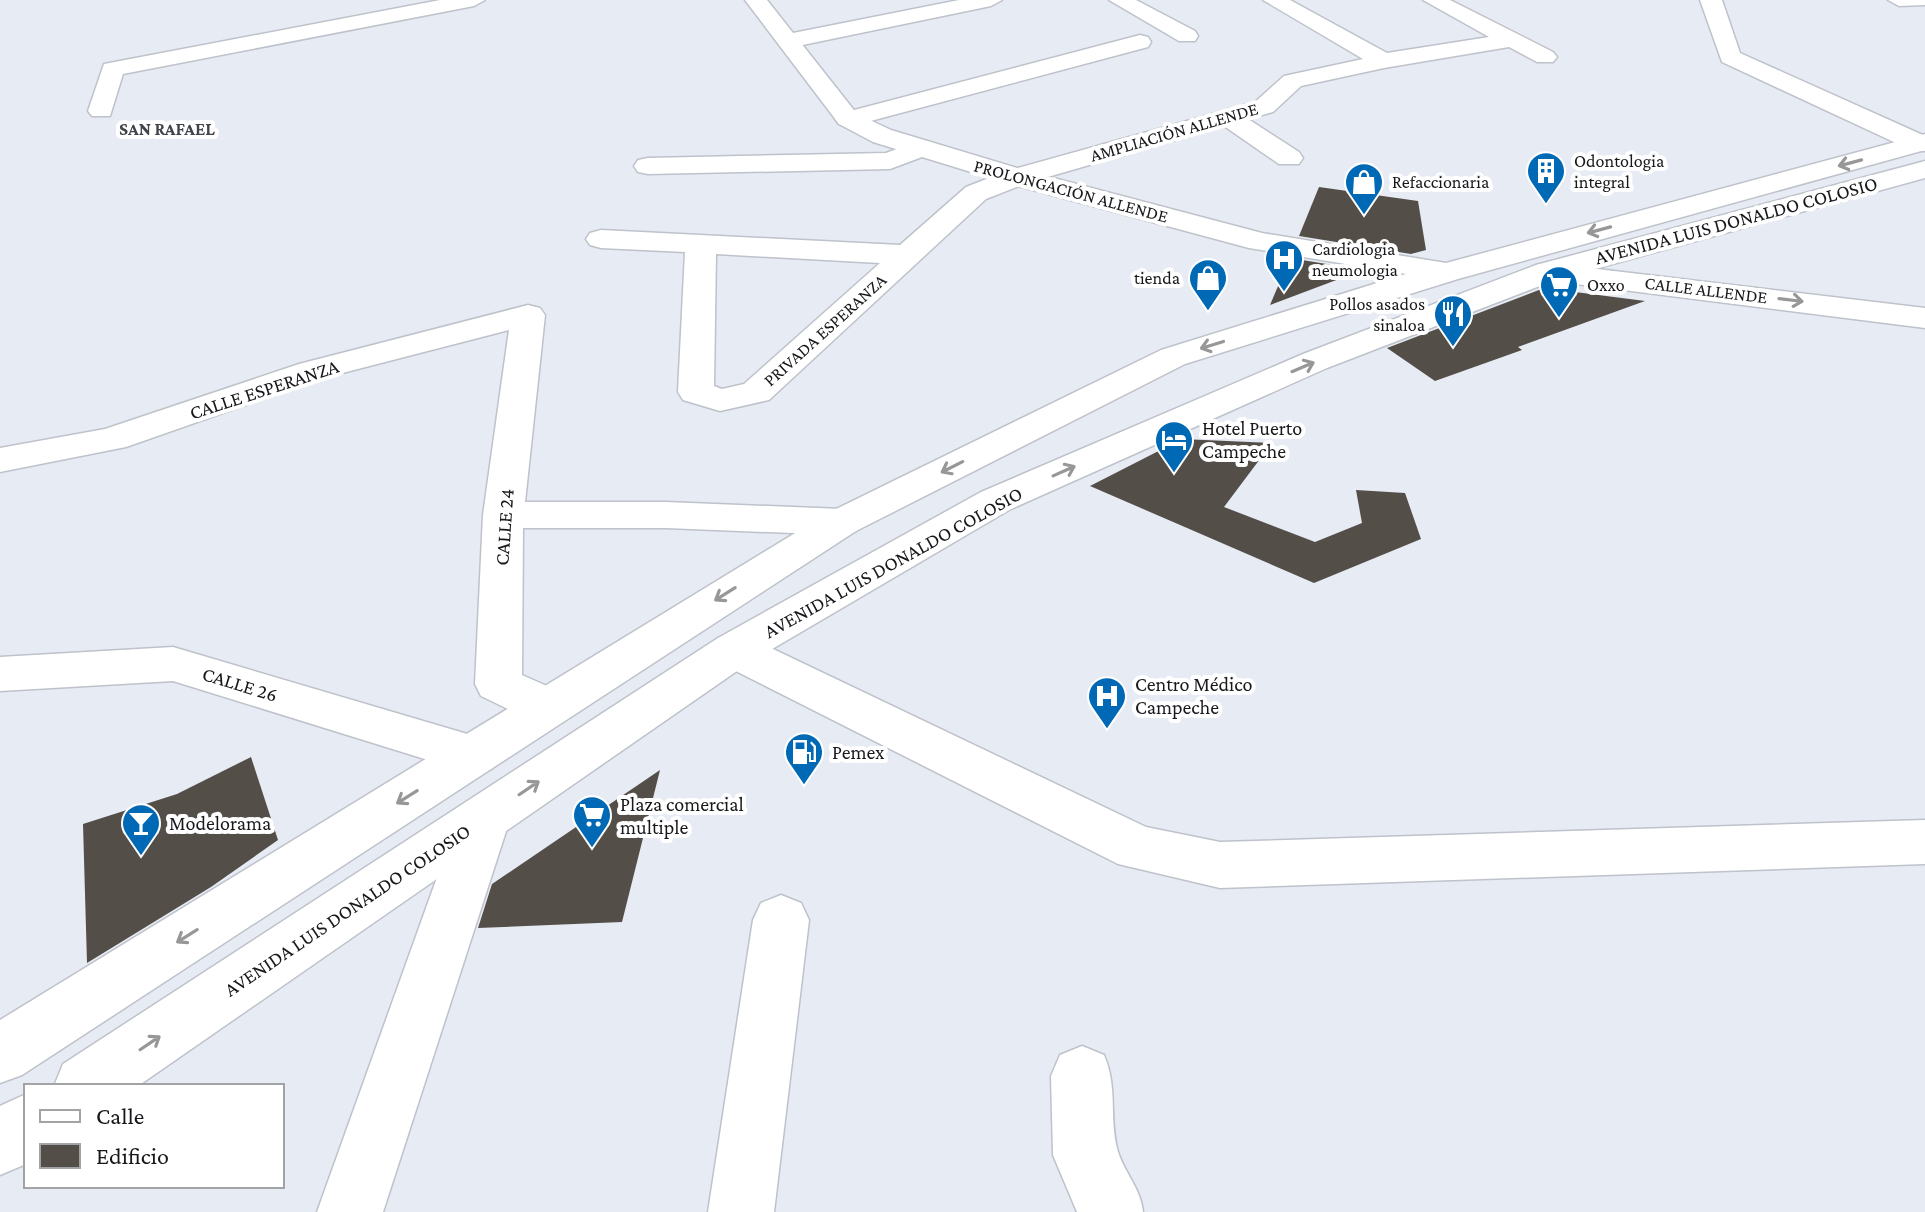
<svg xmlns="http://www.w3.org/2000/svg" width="1925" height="1212" font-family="'Crimson Pro',serif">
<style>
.building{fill:#544e48}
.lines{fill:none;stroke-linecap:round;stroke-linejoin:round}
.street-casing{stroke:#bec2ca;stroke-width:3}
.secondary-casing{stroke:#bec2ca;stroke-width:3}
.primary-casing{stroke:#bec2ca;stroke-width:3}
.street{fill:#fff;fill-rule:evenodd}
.secondary{fill:#fff;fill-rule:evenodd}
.primary{fill:#fff;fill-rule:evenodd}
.oneway{stroke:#979798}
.labels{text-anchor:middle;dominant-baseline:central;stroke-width:8;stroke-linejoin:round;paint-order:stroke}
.far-neighbourhood-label{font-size:18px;font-weight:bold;fill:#41444b;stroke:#fff}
.far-street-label{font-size:18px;fill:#17181b;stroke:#fff}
.far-poi-label{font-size:18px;fill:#17181b;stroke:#fff;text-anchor:start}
.street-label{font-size:20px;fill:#17181b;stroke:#fff}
.poi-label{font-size:20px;fill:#17181b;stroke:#fff;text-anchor:start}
</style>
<rect width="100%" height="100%" fill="#e7ebf4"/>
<g class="building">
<polygon points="1319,187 1418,201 1426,250 1411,254 1299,236"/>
<polygon points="1290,258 1363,270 1270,305"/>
<polygon points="1544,288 1645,301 1518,347 1522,350 1435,381 1387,348"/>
<polygon points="1182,439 1272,443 1224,507 1315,542 1362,523 1356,490 1405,493 1421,539 1314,583 1090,486"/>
<polygon points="251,757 278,840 211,887 87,963 83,824 177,794"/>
<polygon points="660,770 622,922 478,928 492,884"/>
</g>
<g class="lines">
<g class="street-casing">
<g id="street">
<polygon points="440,0 485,0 474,6 123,74 110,116 92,116 88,111 104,64"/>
<polygon points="959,0 1002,0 991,6 788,48 780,46 777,41 780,36 788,34"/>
<polygon points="1109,0 1136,0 1195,31 1198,36 1195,41 1179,41"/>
<path d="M 1263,0 L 1290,0 L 1387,53 L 1489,37 L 1423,0 L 1450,0 L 1553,52 L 1557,57 L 1553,62 L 1537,62 L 1509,47 L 1384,68 L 1301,86 L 1273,112 L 1248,119 L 1299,152 L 1303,158 L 1299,164 L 1279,164 L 1224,126 L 1027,183 L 986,199 L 769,400 L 720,411 L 683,400 L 678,392 L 685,252 L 601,248 L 590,245 L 586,239 L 590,233 L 601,230 L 900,245 L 966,187 L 1007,171 L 1255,102 L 1284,76 L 1363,59 ZM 716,254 L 880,263 L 744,384 L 722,389 L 714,386 Z"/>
<polygon points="1700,0 1722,0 1740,53 1925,136 1925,151 1911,150 1722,62"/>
<polygon points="1888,0 1925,0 1925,5 1899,6"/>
<polygon points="1140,35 1148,37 1151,42 1148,47 848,127 839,124 835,119 839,114"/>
<polygon points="921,140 930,142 934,148 930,154 890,169 648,174 638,172 634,166 638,160 648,158 886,153"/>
<polygon points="1547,263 1925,308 1925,328 1536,279 1531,272 1536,265"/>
<polygon points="528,305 540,308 545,315 525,502 666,502 842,509 856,513 862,522 856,531 842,535 666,528 523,528 522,675 565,694 572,707 565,720 548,725 531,720 481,696 475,684 483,515 509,330 323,378 126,447 0,472 0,448 105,429 299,364"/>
<polygon points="734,634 750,638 1146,827 1220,842 1925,820 1925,864 1220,888 1118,864 718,662 711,650 718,638"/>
<polygon points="173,647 491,741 498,755 491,769 473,774 173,681 0,691 0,657"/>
<polygon points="484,798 502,804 510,819 383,1212 317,1212 458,819 466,804"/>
<polygon points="781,895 801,903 809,920 774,1212 708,1212 753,920 761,903"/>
<path d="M 1082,1046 L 1104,1055 C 1118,1088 1109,1115 1117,1148 C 1122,1170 1141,1188 1143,1212 L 1077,1212 L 1053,1155 L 1051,1076 L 1060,1055 Z"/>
</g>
</g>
<g class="secondary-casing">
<polygon id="secondary" points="745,0 767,0 857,114 891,130 1027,171 1262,233 1446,263 1925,134 1925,150 1458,279 1185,364 856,531 491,769 473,774 455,769 448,755 455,741 828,513 1161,350 1406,274 1249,248 1007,183 873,142 839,124"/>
</g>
<g class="primary-casing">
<g id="primary">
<polygon points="1925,161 1925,178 1558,279 1327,368 1009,510 750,662 138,1086 54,1086 63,1064 718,638 981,492 1303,354 1536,265"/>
<polygon points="473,736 491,741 498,755 491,769 22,1075 0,1083 0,1020 455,741"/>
<polygon points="26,1094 26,1164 0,1175 0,1106"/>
</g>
</g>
<use href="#street" class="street"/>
<use href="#secondary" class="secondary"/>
<use href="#primary" class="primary"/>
</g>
<defs><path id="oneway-shaft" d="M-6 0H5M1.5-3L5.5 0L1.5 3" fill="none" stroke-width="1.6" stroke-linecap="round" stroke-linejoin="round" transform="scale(2)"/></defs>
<g class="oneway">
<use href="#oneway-shaft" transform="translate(1850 163) rotate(165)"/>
<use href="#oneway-shaft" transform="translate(1599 230) rotate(165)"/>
<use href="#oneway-shaft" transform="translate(1791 300) rotate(7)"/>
<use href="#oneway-shaft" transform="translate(1212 345) rotate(163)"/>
<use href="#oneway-shaft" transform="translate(1303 367) rotate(-23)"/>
<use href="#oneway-shaft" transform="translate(952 467) rotate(153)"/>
<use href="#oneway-shaft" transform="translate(1064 471) rotate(-24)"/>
<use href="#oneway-shaft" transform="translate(725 594) rotate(148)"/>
<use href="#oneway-shaft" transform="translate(529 788) rotate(-34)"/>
<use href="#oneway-shaft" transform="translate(407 797) rotate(148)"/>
<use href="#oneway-shaft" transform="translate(187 936) rotate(148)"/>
<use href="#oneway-shaft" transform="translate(150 1043) rotate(-34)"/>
</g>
<defs>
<g id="building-pin" transform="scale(2)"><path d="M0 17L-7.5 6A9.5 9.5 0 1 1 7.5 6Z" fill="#0069b5" stroke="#fff"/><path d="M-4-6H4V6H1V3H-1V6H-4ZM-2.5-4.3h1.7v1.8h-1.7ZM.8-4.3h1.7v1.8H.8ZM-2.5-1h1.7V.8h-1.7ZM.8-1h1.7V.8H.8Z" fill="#fff"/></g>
<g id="shop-pin" transform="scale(2)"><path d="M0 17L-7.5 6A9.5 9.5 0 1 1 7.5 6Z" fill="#0069b5" stroke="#fff"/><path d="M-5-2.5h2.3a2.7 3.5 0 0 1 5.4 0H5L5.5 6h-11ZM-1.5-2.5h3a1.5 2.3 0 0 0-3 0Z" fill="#fff"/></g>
<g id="hospital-pin" transform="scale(2)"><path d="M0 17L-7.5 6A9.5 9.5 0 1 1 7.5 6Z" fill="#0069b5" stroke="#fff"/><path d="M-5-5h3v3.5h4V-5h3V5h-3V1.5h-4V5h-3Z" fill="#fff"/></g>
<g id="supermarket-pin" transform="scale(2)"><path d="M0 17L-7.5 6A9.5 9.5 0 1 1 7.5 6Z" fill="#0069b5" stroke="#fff"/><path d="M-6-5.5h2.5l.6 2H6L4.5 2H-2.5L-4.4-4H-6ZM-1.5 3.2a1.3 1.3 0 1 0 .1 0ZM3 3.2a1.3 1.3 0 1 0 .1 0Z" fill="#fff"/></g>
<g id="restaurant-pin" transform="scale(2)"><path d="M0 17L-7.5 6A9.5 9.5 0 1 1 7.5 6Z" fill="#0069b5" stroke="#fff"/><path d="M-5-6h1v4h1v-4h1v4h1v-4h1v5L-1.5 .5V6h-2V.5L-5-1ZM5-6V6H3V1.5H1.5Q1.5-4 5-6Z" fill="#fff"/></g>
<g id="hotel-pin" transform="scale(2)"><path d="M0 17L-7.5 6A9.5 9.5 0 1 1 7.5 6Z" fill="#0069b5" stroke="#fff"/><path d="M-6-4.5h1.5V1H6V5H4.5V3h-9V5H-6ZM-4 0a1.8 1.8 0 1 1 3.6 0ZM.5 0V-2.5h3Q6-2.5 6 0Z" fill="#fff"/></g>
<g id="fuel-pin" transform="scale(2)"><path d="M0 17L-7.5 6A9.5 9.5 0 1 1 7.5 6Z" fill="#0069b5" stroke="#fff"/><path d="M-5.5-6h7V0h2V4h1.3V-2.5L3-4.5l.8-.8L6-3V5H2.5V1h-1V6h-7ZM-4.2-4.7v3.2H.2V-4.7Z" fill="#fff"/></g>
<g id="bar-pin" transform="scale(2)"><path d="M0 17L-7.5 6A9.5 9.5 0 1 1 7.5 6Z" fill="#0069b5" stroke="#fff"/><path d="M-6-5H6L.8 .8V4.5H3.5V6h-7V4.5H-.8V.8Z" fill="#fff"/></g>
</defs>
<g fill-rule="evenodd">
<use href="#building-pin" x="1546" y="171"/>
<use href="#shop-pin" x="1364" y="182"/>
<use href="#hospital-pin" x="1284" y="259"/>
<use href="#shop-pin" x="1208" y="278"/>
<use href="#supermarket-pin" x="1559" y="285"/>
<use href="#restaurant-pin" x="1453" y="314"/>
<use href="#hotel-pin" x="1174" y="440"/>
<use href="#hospital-pin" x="1107" y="696"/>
<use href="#fuel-pin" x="804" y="752"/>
<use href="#supermarket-pin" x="592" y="815"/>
<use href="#bar-pin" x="141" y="823"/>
</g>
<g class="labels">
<g class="far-neighbourhood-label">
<text x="167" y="129">SAN RAFAEL</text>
</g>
<g class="far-street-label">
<text transform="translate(1174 132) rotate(-16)">AMPLIACIÓN ALLENDE</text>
<text transform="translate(1071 191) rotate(15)">PROLONGACIÓN ALLENDE</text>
<text transform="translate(1706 290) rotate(7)">CALLE ALLENDE</text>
<text transform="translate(825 330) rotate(-42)">PRIVADA ESPERANZA</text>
</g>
<g class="far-poi-label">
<text x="1574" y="161">Odontologia<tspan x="1574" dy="21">integral</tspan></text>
<text x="1392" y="182">Refaccionaria</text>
<text x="1312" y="249">Cardiologia<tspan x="1312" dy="21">neumologia</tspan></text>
<text x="1180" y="278" text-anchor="end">tienda</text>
<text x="1587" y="285">Oxxo</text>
<text x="1425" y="304" text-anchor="end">Pollos asados<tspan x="1425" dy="21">sinaloa</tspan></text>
</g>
<g class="street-label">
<text transform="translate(1736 220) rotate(-15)">AVENIDA LUIS DONALDO COLOSIO</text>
<text transform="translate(264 389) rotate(-18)">CALLE ESPERANZA</text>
<text transform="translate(504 527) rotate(-86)">CALLE 24</text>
<text transform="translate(893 562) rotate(-29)">AVENIDA LUIS DONALDO COLOSIO</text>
<text transform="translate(240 684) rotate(17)">CALLE 26</text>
<text transform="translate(347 910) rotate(-34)">AVENIDA LUIS DONALDO COLOSIO</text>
</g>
<g class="poi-label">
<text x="1202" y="428">Hotel Puerto<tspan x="1202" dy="23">Campeche</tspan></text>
<text x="1135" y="684">Centro Médico<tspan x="1135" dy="23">Campeche</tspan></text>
<text x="832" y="752">Pemex</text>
<text x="620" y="804">Plaza comercial<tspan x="620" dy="23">multiple</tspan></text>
<text x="169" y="823">Modelorama</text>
</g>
</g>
<rect x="24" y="1084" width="260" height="104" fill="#ffffff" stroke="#a2a3a4" stroke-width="2"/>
<rect x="40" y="1110" width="40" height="12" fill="#ffffff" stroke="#a2a3a4" stroke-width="2"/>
<text x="96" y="1124" font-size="24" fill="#17181b">Calle</text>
<rect x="40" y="1144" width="40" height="24" fill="#544e48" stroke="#a2a3a4" stroke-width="2"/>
<text x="96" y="1164" font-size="24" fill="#17181b">Edificio</text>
</svg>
